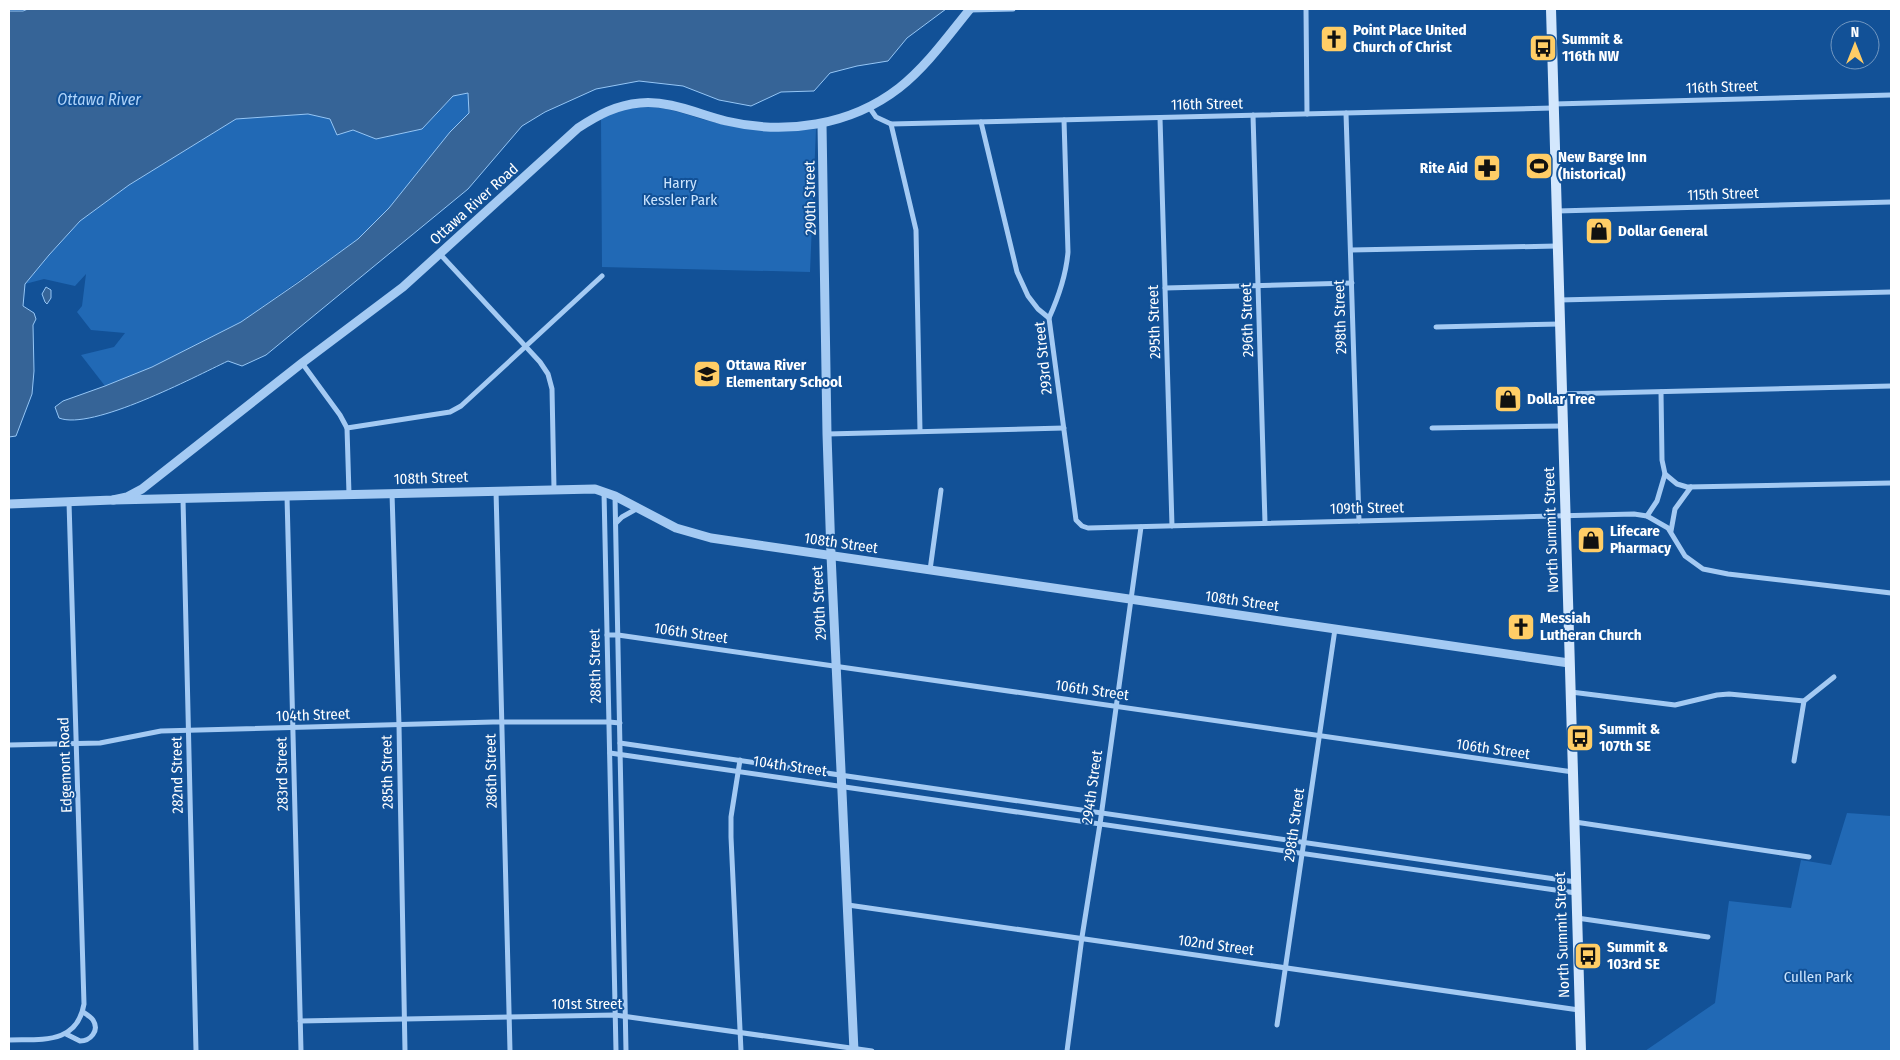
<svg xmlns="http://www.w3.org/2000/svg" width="1900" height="1060" font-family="'Fira Sans Condensed',sans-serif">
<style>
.green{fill:#2169b5}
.water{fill:#366497;stroke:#95c6f6}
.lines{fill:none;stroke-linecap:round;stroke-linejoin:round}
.minor{stroke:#a4caf3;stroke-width:5}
.tertiary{stroke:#a4caf3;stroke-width:9}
.secondary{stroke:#d3e7fd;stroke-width:10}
.labels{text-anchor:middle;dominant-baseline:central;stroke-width:4;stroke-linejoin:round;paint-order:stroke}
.poi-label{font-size:15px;font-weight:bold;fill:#fff;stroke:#125197;text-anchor:start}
.street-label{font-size:15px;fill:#fff;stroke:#125197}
.park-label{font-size:15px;fill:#cbe4fd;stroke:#125197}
.water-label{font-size:16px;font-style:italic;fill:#b0d4fa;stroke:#125197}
</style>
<rect width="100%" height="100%" fill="#125197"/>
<g class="green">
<polygon points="468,93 469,113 450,132 389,208 358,239 241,322 152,367 105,386 81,355 114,347 125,333 91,330 77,312 82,306 86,274 75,286 44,279 25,284 49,255 80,221 129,185 236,119 308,114 330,119 376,139 422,129 453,96"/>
<path d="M 649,107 C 672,108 692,117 713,122 C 747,131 782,132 816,129 L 810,272 L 602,267 L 601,118 C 616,110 632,107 649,107 Z"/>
<polygon points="1847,813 1891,816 1891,1051 1645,1051 1715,1003 1729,901 1791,908 1801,860 1831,865"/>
</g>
<g class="water">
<path d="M 28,9 L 946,9 L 907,38 L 888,61 L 857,66 L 830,73 L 814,91 L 781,92 L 751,106 L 719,100 L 683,86 L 639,81 L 596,89 L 545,112 L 522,126 L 468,189 L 266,355 L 242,366 L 228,361 C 194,377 92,431 59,418 L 55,407 L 63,401 L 105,386 L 152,367 L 241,322 L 299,282 L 358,239 L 389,208 L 450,132 L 469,113 L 468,93 L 453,96 L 422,129 L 376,139 L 353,130 L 337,135 L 330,119 L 308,114 L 236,119 L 129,185 L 80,221 L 49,255 L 25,284 L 23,306 L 34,313 L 36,319 L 33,325 L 34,371 L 32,394 L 16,436 L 9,437 L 9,11 L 23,11 Z"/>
<polygon points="46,287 51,290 51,298 47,304 45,302 42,294"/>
</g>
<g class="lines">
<g class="minor">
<polyline points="1306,9 1307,114"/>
<polyline points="969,10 1013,9"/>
<polyline points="1554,104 1891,95"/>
<polyline points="869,107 876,117 891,124 1553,108"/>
<polyline points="1346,113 1359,521"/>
<polyline points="1253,115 1265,523"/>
<polyline points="1160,118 1172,526"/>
<path d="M 1064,120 L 1068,252 C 1066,276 1059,296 1049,318 L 1076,520 L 1082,526 L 1088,528 L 1634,514 L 1647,516 L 1668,528 L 1685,556 L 1703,569 L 1728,574 L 1891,593"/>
<polyline points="981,122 1017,272 1028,296 1038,309 1049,318"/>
<polyline points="891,124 916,230 920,431"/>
<polyline points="1557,211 1891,202"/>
<polyline points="1351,250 1557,246"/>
<polyline points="440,254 540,362 548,374 552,389 554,489"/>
<polyline points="1165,288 1352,283"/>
<polyline points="1559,300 1891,292"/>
<polyline points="1436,327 1560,324"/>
<polyline points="302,363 340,415 347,428 349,494"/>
<polyline points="1661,392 1662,460 1665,474 1677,484 1687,487 1891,483"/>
<polyline points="1562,394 1891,386"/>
<polyline points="347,428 450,412 461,406 602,276"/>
<polyline points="1432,428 1563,426"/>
<polyline points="827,434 1064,428"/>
<polyline points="496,490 510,1051"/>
<polyline points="604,492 616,1051"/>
<polyline points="392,493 399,725 405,1051"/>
<polyline points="287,496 301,1051"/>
<polyline points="615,496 626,1051"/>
<polyline points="183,499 196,1051"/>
<polyline points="1647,516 1657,501 1665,474"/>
<polyline points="616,523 622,517 638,508"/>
<polyline points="1671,531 1675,509 1691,487"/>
<polyline points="930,570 941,490"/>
<polyline points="607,635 618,635 1573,772"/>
<polyline points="1571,692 1675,705 1717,695 1729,694 1804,701"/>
<polyline points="620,743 1576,882"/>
<polyline points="9,745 100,743 161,731 493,722 609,722 620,723"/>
<polyline points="610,753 1576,893"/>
<polyline points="740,760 731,817 731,837 741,1051"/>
<polyline points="1794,761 1804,701 1834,677"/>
<polyline points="1575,822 1809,857"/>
<polyline points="848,905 1579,1010"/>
<polyline points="1577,918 1708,937"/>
<polyline points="300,1021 615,1015 872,1051"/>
<polyline points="1277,1025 1335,629"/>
<path d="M 66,1034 L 80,1041 C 90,1041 100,1031 93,1020 C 91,1017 86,1014 83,1012"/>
<path d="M 9,1040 C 41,1039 77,1045 84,1004 L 69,502"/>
<polyline points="1067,1051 1082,937 1100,824 1141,527"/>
</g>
<g class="tertiary">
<polyline points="822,124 827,434 831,555 854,1051"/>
<polyline points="113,500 595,489 615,496 676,528 711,538 1569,663"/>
<path d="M 9,504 L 113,500 L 127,497 L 142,489 L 302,363 L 403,287 L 578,128 C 598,115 616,105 640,103 C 669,100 698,114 726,121 C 785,135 850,126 899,88 C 926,67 948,36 970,9"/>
</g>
<polyline class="secondary" points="1551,9 1581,1051"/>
</g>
<defs>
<g id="church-square" transform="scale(1.4375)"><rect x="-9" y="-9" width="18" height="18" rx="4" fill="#ffcd66" stroke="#125197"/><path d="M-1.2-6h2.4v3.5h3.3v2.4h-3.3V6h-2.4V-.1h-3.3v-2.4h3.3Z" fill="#111"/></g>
<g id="bus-square" transform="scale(1.4375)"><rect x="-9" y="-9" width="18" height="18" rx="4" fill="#ffcd66" stroke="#125197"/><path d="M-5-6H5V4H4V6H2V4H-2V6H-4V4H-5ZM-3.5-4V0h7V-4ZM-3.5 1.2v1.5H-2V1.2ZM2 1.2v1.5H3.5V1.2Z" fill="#111"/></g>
<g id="stadium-square" transform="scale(1.4375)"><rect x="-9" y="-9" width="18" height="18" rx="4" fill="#ffcd66" stroke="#125197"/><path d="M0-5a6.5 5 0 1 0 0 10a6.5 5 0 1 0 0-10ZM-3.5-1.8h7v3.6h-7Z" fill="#111"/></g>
<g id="pharmacy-square" transform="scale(1.4375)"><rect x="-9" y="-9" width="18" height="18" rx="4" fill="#ffcd66" stroke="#125197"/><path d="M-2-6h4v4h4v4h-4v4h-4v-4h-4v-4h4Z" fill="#111"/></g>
<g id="shop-square" transform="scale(1.4375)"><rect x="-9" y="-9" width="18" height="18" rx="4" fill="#ffcd66" stroke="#125197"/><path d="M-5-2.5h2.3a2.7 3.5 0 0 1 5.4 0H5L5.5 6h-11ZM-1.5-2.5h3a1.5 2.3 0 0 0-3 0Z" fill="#111"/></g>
<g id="school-square" transform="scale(1.4375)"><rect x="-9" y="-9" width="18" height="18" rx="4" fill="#ffcd66" stroke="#125197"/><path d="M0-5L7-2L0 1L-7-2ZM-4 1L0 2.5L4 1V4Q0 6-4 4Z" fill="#111"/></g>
</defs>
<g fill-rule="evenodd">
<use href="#church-square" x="1334" y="39"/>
<use href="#bus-square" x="1543" y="48"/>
<use href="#stadium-square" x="1539" y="166"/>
<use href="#pharmacy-square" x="1487" y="168"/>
<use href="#shop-square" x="1599" y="231"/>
<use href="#school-square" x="707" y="374"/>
<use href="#shop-square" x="1508" y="399"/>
<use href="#shop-square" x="1591" y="540"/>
<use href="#church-square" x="1521" y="627"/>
<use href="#bus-square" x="1580" y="738"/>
<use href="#bus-square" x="1588" y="956"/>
</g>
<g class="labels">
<g class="poi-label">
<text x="1353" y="30">Point Place United<tspan x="1353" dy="17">Church of Christ</tspan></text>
<text x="1562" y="39">Summit &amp;<tspan x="1562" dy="17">116th NW</tspan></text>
<text x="1558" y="157">New Barge Inn<tspan x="1558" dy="17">(historical)</tspan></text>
<text x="1468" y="168" text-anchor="end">Rite Aid</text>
<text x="1618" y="231">Dollar General</text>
<text x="726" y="365">Ottawa River<tspan x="726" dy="17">Elementary School</tspan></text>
<text x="1527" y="399">Dollar Tree</text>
<text x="1610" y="531">Lifecare<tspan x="1610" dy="17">Pharmacy</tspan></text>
<text x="1540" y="618">Messiah<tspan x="1540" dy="17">Lutheran Church</tspan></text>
<text x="1599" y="729">Summit &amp;<tspan x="1599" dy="17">107th SE</tspan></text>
<text x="1607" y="947">Summit &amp;<tspan x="1607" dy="17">103rd SE</tspan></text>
</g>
<g class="street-label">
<text transform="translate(1722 87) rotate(-2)">116th Street</text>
<text transform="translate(1207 104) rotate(-1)">116th Street</text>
<text transform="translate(1723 194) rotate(-2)">115th Street</text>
<text transform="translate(810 198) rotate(-91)">290th Street</text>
<text transform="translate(474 204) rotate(-42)">Ottawa River Road</text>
<text transform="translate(1340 317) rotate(-92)">298th Street</text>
<text transform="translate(1247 320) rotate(-92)">296th Street</text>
<text transform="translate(1154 322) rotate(-92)">295th Street</text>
<text transform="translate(1043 358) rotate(-96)">293rd Street</text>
<text transform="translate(431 478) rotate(-2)">108th Street</text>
<text transform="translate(1367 508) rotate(-1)">109th Street</text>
<text transform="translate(1551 530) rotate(-92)">North Summit Street</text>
<text transform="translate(841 543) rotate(8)">108th Street</text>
<text transform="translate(1242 601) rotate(8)">108th Street</text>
<text transform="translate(819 603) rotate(-93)">290th Street</text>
<text transform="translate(691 633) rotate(8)">106th Street</text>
<text transform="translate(595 666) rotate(-91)">288th Street</text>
<text transform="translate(1092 690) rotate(8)">106th Street</text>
<text transform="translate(313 715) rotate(-2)">104th Street</text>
<text transform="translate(1493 749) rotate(8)">106th Street</text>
<text transform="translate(65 765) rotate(-92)">Edgemont Road</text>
<text transform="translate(790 766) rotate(8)">104th Street</text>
<text transform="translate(491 771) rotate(-91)">286th Street</text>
<text transform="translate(387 772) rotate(-91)">285th Street</text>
<text transform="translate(282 774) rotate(-91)">283rd Street</text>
<text transform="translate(177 775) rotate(-91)">282nd Street</text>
<text transform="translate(1092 787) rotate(-82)">294th Street</text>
<text transform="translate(1294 825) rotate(-82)">298th Street</text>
<text transform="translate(1562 935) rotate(-92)">North Summit Street</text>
<text transform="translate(1216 945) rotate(8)">102nd Street</text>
<text x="587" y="1004">101st Street</text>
</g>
<g class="park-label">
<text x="680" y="183">Harry<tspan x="680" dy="17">Kessler Park</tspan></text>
<text x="1818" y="977">Cullen Park</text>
</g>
<g class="water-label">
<text x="99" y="99">Ottawa River</text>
</g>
</g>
<rect width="1900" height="1060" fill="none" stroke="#ffffff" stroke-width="20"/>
<g transform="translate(1855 45)"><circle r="24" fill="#125197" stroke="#7197c1"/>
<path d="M0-4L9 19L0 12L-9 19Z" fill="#ffcd66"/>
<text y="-8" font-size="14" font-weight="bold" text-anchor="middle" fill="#ffffff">N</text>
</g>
</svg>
